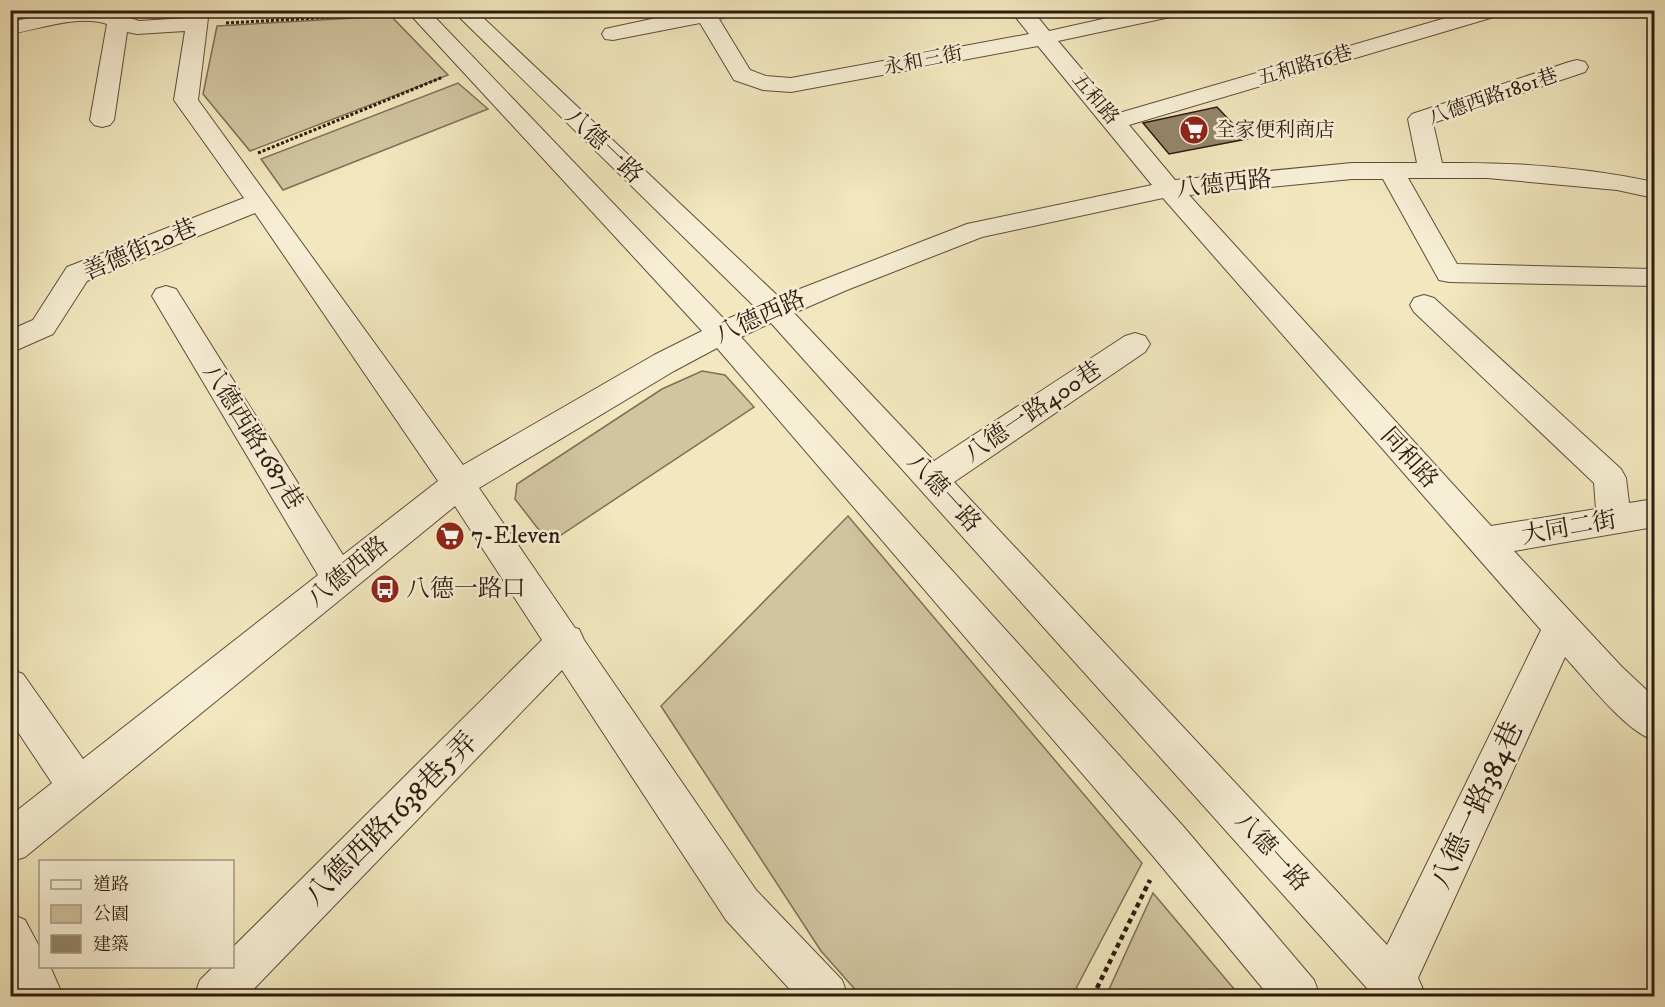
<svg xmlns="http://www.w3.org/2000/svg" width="1665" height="1007" font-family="'IM FELL DW Pica','Noto Serif TC',serif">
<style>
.green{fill:#d1c4a0;stroke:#806f58;stroke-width:1.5}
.building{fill:#94856a;stroke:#2e1a10;stroke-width:1.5}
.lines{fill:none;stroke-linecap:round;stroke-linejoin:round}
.minor-casing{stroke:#5f4d3c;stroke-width:2}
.path-far1{stroke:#2e1a10;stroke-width:3;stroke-dasharray:3 2;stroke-linecap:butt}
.path{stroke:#2e1a10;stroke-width:4.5;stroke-dasharray:5 4;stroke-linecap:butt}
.minor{fill:#f7efd5;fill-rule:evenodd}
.labels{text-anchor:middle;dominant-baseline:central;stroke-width:5;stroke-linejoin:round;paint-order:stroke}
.far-street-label{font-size:20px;fill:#2e1a10;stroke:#f7efd5}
.far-poi-label{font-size:20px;fill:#2e1a10;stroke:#f7efd5;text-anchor:start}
.street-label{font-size:24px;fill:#2e1a10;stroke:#f7efd5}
.poi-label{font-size:24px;fill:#2e1a10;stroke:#f7efd5;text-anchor:start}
.near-street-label{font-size:28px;fill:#2e1a10;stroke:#f7efd5}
</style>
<rect width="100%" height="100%" fill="#f2e7be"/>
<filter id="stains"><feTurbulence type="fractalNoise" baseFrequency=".00333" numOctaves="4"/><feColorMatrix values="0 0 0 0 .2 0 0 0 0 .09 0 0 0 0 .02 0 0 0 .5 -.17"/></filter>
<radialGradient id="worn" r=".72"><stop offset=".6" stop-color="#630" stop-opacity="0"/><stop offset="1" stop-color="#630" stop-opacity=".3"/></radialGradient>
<g class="green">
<polygon points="391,16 448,75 250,151 203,94 217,26"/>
<polygon points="458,83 488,109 283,190 261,159"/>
<polygon points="702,371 725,375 754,407 549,543 515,499 517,484 662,389"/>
<polygon points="848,516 1142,863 1072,996 861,996 821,951 661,706"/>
<polygon points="1153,893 1240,996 1106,996"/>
</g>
<polygon class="building" points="1217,107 1247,139 1169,154 1143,123"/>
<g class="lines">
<g class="minor-casing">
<g id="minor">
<path d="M 69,10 L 108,10 L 139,21 L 187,18 L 188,10 L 209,10 L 198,100 L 463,465 L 654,355 L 702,331 L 406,10 L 428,10 L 725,320 L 755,307 L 452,10 L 475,10 L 779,297 L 967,224 L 1152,185 L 1038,46 L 791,92 L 763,90 L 734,80 L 700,23 L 613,40 L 605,39 L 602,34 L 605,29 L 693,10 L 736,10 L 733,15 L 719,19 L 750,70 L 766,76 L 791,78 L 1029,34 L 1010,10 L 1032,10 L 1049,31 L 1143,10 L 1185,10 L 1182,14 L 1175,16 L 1058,41 L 1119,113 L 1473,10 L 1507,10 L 1504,14 L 1129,125 L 1175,180 L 1352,163 L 1417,163 L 1408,119 L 1412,114 L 1569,62 L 1577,60 L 1585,62 L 1588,67 L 1585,72 L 1433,123 L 1442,163 C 1512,162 1585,167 1654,182 L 1654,198 L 1617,190 L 1487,178 L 1408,178 L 1457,264 L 1651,269 L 1654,270 L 1654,286 L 1449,282 L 1439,280 L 1383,179 L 1352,179 L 1189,195 L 1491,526 L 1596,509 L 1594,483 L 1414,312 L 1410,305 L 1414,298 L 1424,295 L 1434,298 L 1621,469 L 1626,478 L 1629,503 L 1654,499 L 1654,527 L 1514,551 L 1622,667 L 1654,697 L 1654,740 C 1626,732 1586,680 1565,657 L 1418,978 L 1426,996 L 1374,996 L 771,323 L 741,337 L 1183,826 L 1314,980 L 1320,996 L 1269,996 L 1153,856 L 717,348 L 674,371 L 479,488 L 575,628 L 579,629 L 584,640 L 756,890 L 842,980 L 848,996 L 796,996 L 726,920 L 562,670 L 247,996 L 194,996 L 200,980 L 214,966 L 232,966 L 232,948 L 542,640 L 455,506 L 25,857 L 10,862 L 10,816 L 52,783 L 10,720 L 10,669 L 23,674 L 83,759 L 318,575 L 152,296 L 156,289 L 166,286 L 176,289 L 343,555 L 438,481 L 255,213 L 87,281 L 53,334 L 10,353 L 10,330 L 33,320 L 67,267 L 244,198 L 174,100 L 185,31 L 137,34 L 127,32 L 114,120 L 110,125 L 102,127 L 94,125 L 90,120 L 107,24 C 78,14 40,29 10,34 L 10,22 ZM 1163,198 L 1541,630 L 1387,945 L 954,482 L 1145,352 L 1150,344 L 1145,336 L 1135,333 L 1125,336 L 934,461 L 794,313 L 847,290 L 982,237 Z"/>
<polygon points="10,913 25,920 40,948 40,966 50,966 63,996 17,996 10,983"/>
</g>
</g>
<g class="path-far1">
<polyline points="226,23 389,14"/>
<polyline points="258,153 443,77"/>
</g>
<polyline class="path" points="1093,996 1150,880"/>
<use href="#minor" class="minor"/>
</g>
<defs>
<g id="supermarket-disc" transform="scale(1.5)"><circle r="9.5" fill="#8f2418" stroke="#f7efd5"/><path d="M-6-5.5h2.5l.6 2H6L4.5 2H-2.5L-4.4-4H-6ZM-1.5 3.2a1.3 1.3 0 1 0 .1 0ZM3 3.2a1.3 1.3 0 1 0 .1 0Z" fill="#fff"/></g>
<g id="bus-disc" transform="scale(1.5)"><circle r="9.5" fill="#8f2418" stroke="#f7efd5"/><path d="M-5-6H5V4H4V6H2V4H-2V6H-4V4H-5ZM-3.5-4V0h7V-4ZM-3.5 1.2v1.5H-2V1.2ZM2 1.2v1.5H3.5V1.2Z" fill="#fff"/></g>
</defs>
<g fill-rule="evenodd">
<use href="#supermarket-disc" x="1194" y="130"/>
<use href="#supermarket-disc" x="450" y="536"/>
<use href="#bus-disc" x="385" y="589"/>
</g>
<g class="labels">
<g class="far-street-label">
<text transform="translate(923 61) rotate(-11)">永和三街</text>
<text transform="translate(1305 66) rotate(-16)">五和路16巷</text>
<text transform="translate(1493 97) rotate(-19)">八德西路1801巷</text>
<text transform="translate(1095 99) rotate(50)">五和路</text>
</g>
<g class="far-poi-label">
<text x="1215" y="130">全家便利商店</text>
</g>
<g class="street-label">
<text transform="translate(604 146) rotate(44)">八德一路</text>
<text transform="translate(1224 184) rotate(-6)">八德西路</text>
<text transform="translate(140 250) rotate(-23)">善德街20巷</text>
<text transform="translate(760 317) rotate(-24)">八德西路</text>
<text transform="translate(1033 412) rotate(-34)">八德一路400巷</text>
<text transform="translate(253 437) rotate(58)">八德西路1687巷</text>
<text transform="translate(1409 458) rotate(48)">同和路</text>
<text transform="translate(944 493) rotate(48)">八德一路</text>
<text transform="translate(1569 528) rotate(-10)">大同二街</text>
<text transform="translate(348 572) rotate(-39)">八德西路</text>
<text transform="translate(1272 852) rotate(48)">八德一路</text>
</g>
<g class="poi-label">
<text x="471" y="536">7-Eleven</text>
<text x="406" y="589">八德一路口</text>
</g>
<g class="near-street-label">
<text transform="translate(1477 805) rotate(-65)">八德一路384巷</text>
<text transform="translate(391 819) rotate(-45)">八德西路1638巷5弄</text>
</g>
</g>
<rect width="1665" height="1007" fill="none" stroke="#f2e7be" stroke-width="36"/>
<rect x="12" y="12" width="1641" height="983" fill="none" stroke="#2e1a10" stroke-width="3"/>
<rect x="18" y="18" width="1629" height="971" fill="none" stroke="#2e1a10" stroke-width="1.5"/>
<rect x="39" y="860" width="195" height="108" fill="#f7efd5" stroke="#a79a86" stroke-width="1.5"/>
<rect x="51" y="880" width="30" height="9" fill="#f7efd5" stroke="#a79a86" stroke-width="1.5"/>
<text x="93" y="890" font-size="18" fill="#2e1a10">道路</text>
<rect x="51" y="905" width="30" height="18" fill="#d1c4a0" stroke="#a79a86" stroke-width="1.5"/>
<text x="93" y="920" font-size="18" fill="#2e1a10">公園</text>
<rect x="51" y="935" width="30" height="18" fill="#94856a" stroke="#a79a86" stroke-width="1.5"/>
<text x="93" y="950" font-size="18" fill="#2e1a10">建築</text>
<rect width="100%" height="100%" filter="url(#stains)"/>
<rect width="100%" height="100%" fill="url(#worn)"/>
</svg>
